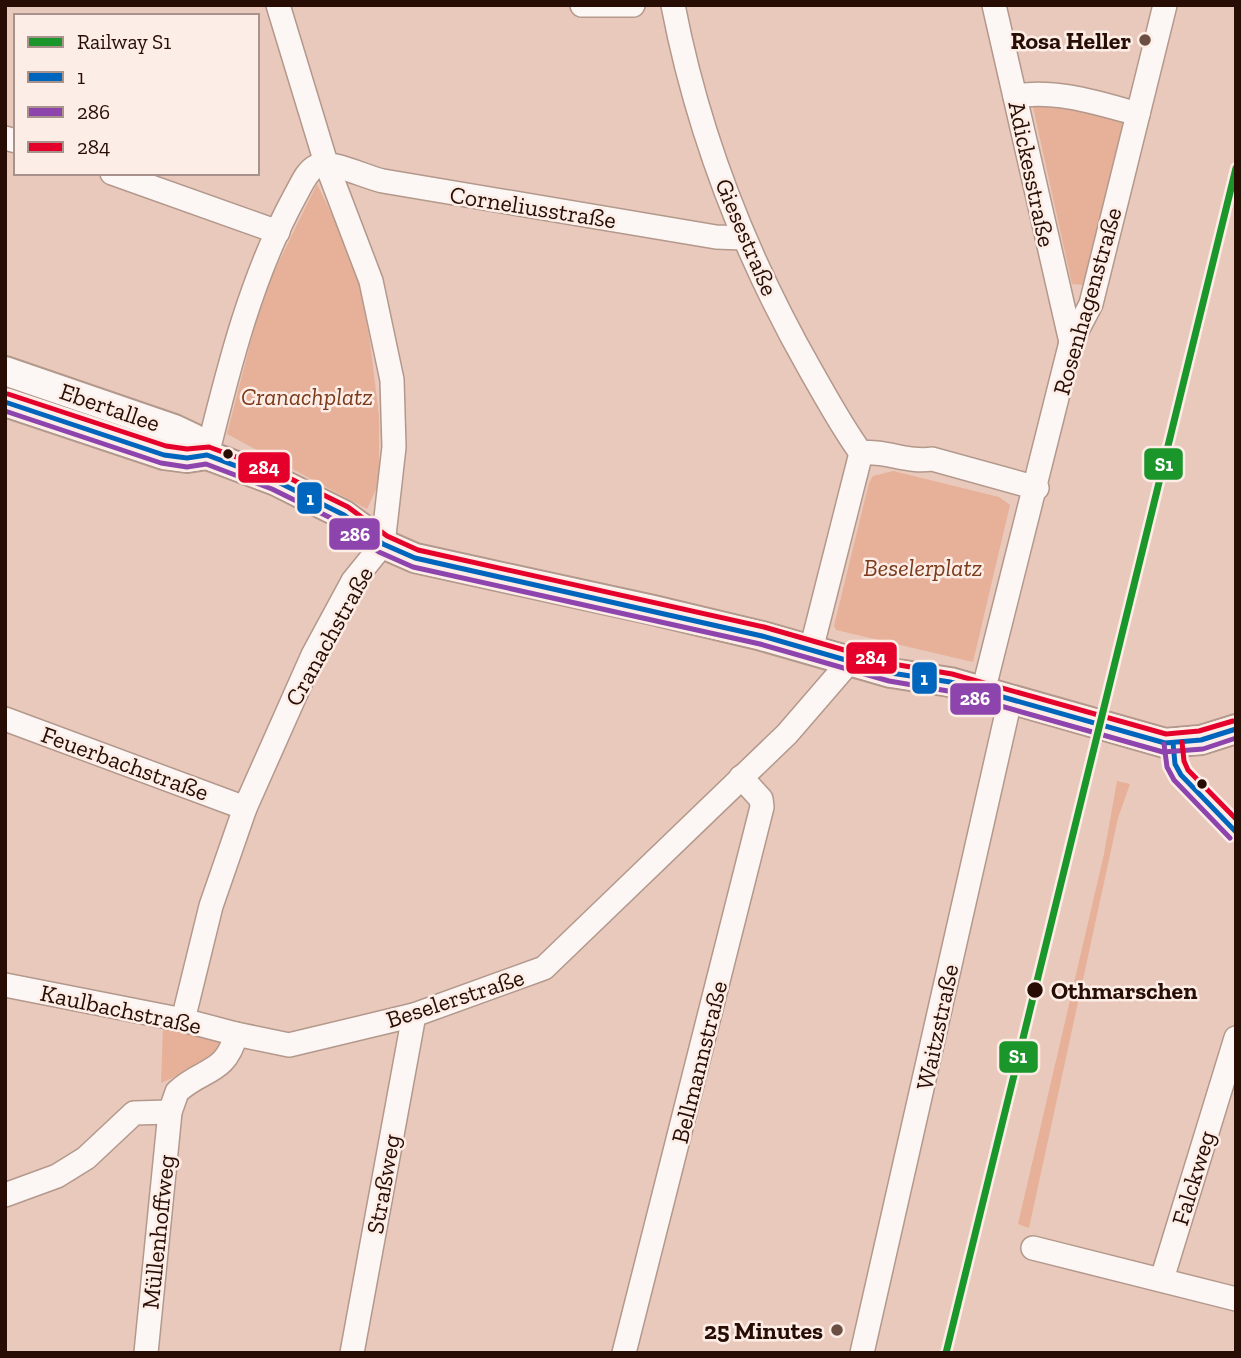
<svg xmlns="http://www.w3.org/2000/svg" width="1241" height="1358" font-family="'Zilla Slab',serif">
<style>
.green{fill:#e6b099}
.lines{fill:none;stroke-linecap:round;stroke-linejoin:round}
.minor-casing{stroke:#b3988c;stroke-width:26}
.major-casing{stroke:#b3988c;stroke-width:32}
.minor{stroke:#fcf7f5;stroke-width:23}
.major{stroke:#fcf7f5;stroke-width:28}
.bus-1-casing{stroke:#fdede7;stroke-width:10}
.bus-2-casing{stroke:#fdede7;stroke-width:10}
.bus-3-casing{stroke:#fdede7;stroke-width:10}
.bus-1{stroke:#0065bd;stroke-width:5}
.bus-2{stroke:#8e44ad;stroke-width:5}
.bus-3{stroke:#e4002b;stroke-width:5}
.rail-1-casing{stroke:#fdede7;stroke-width:12}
.rail-1{stroke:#1a962b;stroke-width:7}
.poi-dot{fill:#6b4f43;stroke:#fdede7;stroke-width:2.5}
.bus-dot{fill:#270d03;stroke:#fdede7;stroke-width:2.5}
.labels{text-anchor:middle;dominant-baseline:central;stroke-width:5;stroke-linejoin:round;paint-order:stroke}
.poi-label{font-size:24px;font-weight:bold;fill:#270d03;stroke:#fdede7;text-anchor:end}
.street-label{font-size:24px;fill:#270d03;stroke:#fdede7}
.park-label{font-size:24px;font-style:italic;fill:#7a3a1b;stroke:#fdede7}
.stop-label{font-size:24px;font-weight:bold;fill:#270d03;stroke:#fdede7;text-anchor:start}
.line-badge{stroke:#fdede7;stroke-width:2.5}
.badge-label{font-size:19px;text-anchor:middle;font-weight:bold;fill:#fff}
</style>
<rect width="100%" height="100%" fill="#e9c9bb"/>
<g class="green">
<polygon points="1049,103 1096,112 1125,122 1084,285 1072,284 1033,107"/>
<polygon points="317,184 339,229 361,291 370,342 379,416 379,483 367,509 227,434 263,294"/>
<polygon points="893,471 999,497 1010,505 973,662 836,630 834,626 869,483 873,476"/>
<polygon points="1117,781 1130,784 1118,818 1029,1228 1018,1224 1104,854"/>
<polygon points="163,1028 217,1039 223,1045 218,1058 161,1083"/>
</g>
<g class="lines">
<g class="minor-casing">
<g id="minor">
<polyline points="582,5 633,5"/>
<path d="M 673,5 C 698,135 746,257 811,371 C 827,399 842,427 861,453"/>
<polyline points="994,5 1071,342"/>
<path d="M 1015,96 C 1056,89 1098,103 1138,114"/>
<polyline points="5,138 16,141"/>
<polyline points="112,173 278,232"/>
<path d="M 861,453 C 886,450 907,463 932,459 L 1037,488"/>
<path d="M 207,455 C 229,366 251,277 295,196 C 301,186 306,171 317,166 C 330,159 367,178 383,181 L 716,237 L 743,238"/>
<polyline points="811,650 861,453"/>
<polyline points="983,692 1071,342 1091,304 1165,5"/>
<polyline points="5,719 245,808"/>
<polyline points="5,985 183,1020 236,1034"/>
<polyline points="183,1020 211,906 245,808 313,655 353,581 383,544 394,447 392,380 371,281 326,163 278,5"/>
<polyline points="5,1195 57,1176 86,1158 134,1113 170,1112"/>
<polyline points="1033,1248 1236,1299"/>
<polyline points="1162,1279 1236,1038"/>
<path d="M 146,1353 L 170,1112 L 177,1092 C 202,1068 226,1075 236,1034 L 289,1045 L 414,1015 L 544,968 L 787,734 L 850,661"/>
<polyline points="352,1353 414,1015"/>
<polyline points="624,1353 762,807 761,799 741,777"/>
<polyline points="862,1353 1010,700"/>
</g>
</g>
<g class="major-casing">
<g id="major">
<polyline points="5,371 174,429 193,438 207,455"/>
<polyline points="5,402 164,455 187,458 207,455 276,481 344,515 383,544 415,558 653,610 762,636 891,673 950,682 1165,743 1201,740 1236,729"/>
</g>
</g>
<use href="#minor" class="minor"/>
<use href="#major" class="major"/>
<g class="bus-1-casing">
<g id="bus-1">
<polyline points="5,402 164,455 187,458 207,455 276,481 344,515 383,544 415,558 762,636 891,673 950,682 1165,743 1201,740 1236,729"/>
<polyline points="1173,743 1175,764 1181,775 1236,832"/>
</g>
</g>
<g class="bus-2-casing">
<g id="bus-2">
<polyline points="5,411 161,463 187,467 206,464 272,489 339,522 379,552 413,567 760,644 889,681 948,691 1163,752 1203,749 1236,738"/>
<polyline points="1164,744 1167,767 1174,780 1230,838"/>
</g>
</g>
<g class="bus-3-casing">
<g id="bus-3">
<polyline points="8,394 166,446 187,449 209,447 279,473 348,507 387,536 418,550 764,627 893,664 952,674 1166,734 1199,731 1233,721"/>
<polyline points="1182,742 1184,761 1188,770 1236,819"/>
</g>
</g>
<use href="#bus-1" class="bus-1"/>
<use href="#bus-2" class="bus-2"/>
<use href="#bus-3" class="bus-3"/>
<g class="rail-1-casing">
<polyline id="rail-1" points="946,1353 1236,168"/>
</g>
<use href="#rail-1" class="rail-1"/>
</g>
<g class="poi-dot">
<circle cx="1145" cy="40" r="7"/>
<circle cx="837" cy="1330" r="7"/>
</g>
<g class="bus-dot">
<circle cx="228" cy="454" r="6"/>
<circle cx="1202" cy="784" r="6"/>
<circle cx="1035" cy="990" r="9"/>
</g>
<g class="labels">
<g class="poi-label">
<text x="1131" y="40">Rosa Heller</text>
<text x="823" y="1330">25 Minutes</text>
</g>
<g class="street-label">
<text transform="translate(1032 174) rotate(78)">Adickesstraße</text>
<text transform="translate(533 207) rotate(9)">Corneliusstraße</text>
<text transform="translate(747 237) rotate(67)">Giesestraße</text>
<text transform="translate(1087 301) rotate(-74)">Rosenhagenstraße</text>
<text transform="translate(110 407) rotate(19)">Ebertallee</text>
<text transform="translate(329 636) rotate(-61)">Cranachstraße</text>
<text transform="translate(125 763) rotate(20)">Feuerbachstraße</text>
<text transform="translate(455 998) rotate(-18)">Beselerstraße</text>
<text transform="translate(121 1009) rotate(12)">Kaulbachstraße</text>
<text transform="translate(937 1027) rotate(-78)">Waitzstraße</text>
<text transform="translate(699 1062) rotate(-76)">Bellmannstraße</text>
<text transform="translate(1193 1178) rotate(-73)">Falckweg</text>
<text transform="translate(383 1184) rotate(-80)">Straßweg</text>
<text transform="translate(158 1232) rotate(-84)">Müllenhoffweg</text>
</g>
<g class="park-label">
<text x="307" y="396">Cranachplatz</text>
<text x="923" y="567">Beselerplatz</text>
</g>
<g class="stop-label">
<text x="1051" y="990">Othmarschen</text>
</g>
</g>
<g class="line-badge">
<rect x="1143" y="447" width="41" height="34" rx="7" fill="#1a962b"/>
<rect x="237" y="451" width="54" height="33" rx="7" fill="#e4002b"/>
<rect x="296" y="481" width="27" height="34" rx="7" fill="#0065bd"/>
<rect x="328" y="517" width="53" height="34" rx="7" fill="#8e44ad"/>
<rect x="845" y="641" width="53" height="34" rx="7" fill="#e4002b"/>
<rect x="911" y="661" width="27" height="34" rx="7" fill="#0065bd"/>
<rect x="949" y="682" width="53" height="34" rx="7" fill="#8e44ad"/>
<rect x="998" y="1040" width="41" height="34" rx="7" fill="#1a962b"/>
</g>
<g class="badge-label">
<text x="1164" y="471">S1</text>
<text x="264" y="474">284</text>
<text x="310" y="505">1</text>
<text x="355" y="541">286</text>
<text x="871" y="664">284</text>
<text x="924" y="685">1</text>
<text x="975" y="705">286</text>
<text x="1018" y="1063">S1</text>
</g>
<rect width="1241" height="1358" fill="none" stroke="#270d03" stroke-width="14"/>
<rect x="14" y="14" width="245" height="161" fill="#fdede7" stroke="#a7938c" stroke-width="2"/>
<rect x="28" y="37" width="35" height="10" fill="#1a962b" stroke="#a7938c" stroke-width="2"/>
<text x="77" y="49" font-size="21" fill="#270d03">Railway S1</text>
<rect x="28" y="72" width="35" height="10" fill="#0065bd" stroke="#a7938c" stroke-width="2"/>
<text x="77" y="84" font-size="21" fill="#270d03">1</text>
<rect x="28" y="107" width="35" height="10" fill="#8e44ad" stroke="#a7938c" stroke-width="2"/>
<text x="77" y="119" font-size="21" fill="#270d03">286</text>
<rect x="28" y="142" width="35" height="10" fill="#e4002b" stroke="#a7938c" stroke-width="2"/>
<text x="77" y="154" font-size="21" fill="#270d03">284</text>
</svg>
